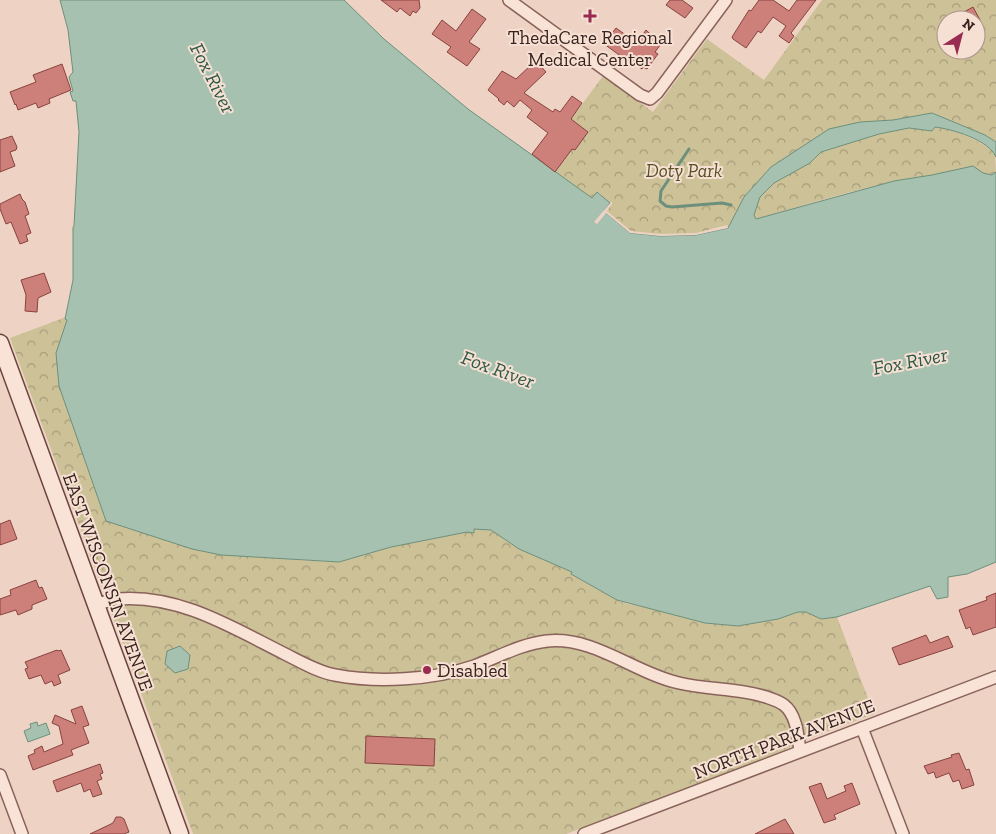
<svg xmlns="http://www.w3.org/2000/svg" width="996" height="834" font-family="'Zilla Slab',serif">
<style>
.forest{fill:url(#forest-crowns);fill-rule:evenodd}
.water{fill:#a6c1b0;stroke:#6c907b}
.pier{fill:#eed3c4}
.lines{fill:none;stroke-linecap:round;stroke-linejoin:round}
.stream{stroke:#6c907b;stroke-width:3}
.building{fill:#cd7f79;stroke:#884340}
.street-casing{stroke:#89635a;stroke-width:14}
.secondary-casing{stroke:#6b443d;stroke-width:19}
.street{stroke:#f9e3d7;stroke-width:11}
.secondary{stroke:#f9e3d7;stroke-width:16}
.poi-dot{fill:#992a51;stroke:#f6e0d3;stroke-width:2}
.labels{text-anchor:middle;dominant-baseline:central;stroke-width:4;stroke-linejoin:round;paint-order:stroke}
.poi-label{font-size:19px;fill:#39221e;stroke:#f6e0d3}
.park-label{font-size:19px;font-style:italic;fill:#555125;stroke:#f6e0d3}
.street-label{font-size:19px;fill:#39221e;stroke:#f6e0d3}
.water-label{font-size:20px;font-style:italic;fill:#2d5947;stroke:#f6e0d3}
</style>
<defs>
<pattern id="forest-crowns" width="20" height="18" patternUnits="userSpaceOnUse" patternTransform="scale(1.25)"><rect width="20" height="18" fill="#cdc197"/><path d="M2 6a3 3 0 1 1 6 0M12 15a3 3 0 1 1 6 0" fill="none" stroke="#a79c7b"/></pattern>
</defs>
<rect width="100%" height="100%" fill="#eed3c4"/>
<g class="forest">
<path d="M 822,0 L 996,0 L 996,142 L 985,135 L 932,113 L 893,120 L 860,122 L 744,197 L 728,228 L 696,235 L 630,233 L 604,211 L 610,203 L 598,192 L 592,198 L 540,161 L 603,76 L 653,112 L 707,39 L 764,80 ZM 946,20 L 976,20 L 976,50 L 946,50 Z"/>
<path d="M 935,127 C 957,130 977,139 995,153 L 996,172 L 992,175 C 979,172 966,174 954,174 C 886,178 821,201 756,219 L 754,215 L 760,197 L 774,183 L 810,163 L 821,152 L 879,134 L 909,128 L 932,131 Z"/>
<polygon points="66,317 93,483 107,521 274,557 296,560 339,562 391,547 467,532 474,533 474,529 491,530 519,549 572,572 572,575 617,600 624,603 672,613 705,623 738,626 778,619 798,612 806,612 821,619 837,617 874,714 810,738 769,757 566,834 193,834 10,338"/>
</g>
<g class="water">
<path d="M 60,0 L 344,0 L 384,39 L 468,109 L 592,198 L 597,192 L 610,203 L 604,211 L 630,233 L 660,236 L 696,235 L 728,228 L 744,197 L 771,167 L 829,129 L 860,122 L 893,120 L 932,113 L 985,135 L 996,142 L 996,157 C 989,140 952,129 935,127 L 932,131 L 909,128 L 879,134 L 821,152 L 810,163 L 774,183 L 760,197 L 754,215 L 756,219 L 894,181 L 932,175 L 973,166 L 983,173 L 992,175 L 996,172 L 996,562 L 967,574 L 948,577 L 948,597 L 937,599 L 930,586 L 837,617 L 821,619 L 806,612 L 798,612 L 778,619 L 738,626 L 705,623 L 617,600 L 571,574 L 572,572 L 519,549 L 491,530 L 474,529 L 474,533 L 467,532 L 391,547 L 339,562 L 221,555 L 192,549 L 106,521 L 59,386 L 56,353 L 67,320 L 65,319 L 73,280 L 73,227 L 74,226 L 79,132 L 76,101 L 73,101 L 70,92 L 73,91 L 69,77 L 73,72 L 68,30 Z"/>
<polygon points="180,646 190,655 188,669 175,673 165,664 167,651"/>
<polygon points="37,722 38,726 46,723 50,734 28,742 24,731 31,728 30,724"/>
</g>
<polygon class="pier" points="612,201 612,204 607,211 631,231 660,234 696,233 727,225 728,228 696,235 660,236 630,233 606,213 597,224 594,222"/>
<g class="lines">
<polyline class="stream" points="689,149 661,191 660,201 666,206 672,207 722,203 731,205"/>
</g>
<g class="building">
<polygon points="381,0 419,0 420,8 416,13 413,11 410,16 400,8 397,12"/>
<polygon points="670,0 682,0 693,8 685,18 666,5"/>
<polygon points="759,0 773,0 789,11 797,0 816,0 791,33 794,36 789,43 779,36 786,26 773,17 761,33 758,31 746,48 733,39 732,37 749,10 751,11"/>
<polygon points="973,7 980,20 950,20"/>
<polygon points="472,9 486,19 469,42 480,49 467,66 447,52 451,47 432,34 442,20 456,31"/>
<polygon points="616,28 637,43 646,30 661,44 655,52 658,54 647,69 643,67 642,69 630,61 629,62 604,44"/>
<polygon points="537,62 546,72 524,93 553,112 555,109 560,112 572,96 582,103 571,119 588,132 575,150 572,149 555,172 532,154 548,133 527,117 532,110 520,100 514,107 507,101 504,105 498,100 499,99 488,90 502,71 516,79 531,65 532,67"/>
<polygon points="62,64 71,90 49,99 50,103 38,108 36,103 18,110 16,104 15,105 10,92 36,82 33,75"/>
<polygon points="12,136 17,147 16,150 10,152 15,166 0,172 0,140"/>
<polygon points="20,194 22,199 25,202 29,214 25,216 31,233 26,235 28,241 20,244 11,222 6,224 0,209 0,204"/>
<polygon points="44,273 51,292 38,298 37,312 25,311 26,295 21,280"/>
<polygon points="10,520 17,539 0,545 0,524"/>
<polygon points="36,580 39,588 42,587 47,599 32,605 32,609 18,615 16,610 0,615 0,599 11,595 10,590"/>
<polygon points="996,593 996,627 973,635 970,627 966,629 959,610 987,600 986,597"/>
<polygon points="926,635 930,643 948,636 953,647 899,665 892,648"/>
<polygon points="57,650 58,651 61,650 70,670 58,675 61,683 54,686 52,681 45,684 41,675 29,679 25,669 28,668 25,662"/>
<polygon points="82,706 89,725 83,727 89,743 71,750 73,755 33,770 28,756 35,753 34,750 42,746 44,752 63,744 59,726 52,723 55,715 76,724 71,710"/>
<polygon points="366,736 435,739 434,766 365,763"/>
<polygon points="959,753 966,770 969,769 974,785 962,789 959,780 953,782 949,773 936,778 934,772 928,774 924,766 952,757 951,755"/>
<polygon points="100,764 103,773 100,774 102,779 97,781 102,794 93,797 90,789 84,792 81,783 57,792 53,781"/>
<polygon points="821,783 827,799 846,791 844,786 852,783 860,804 834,815 836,819 824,823 809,787"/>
<polygon points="116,817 121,817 124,819 129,832 124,834 90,834 113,823"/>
<polygon points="785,819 794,834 755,834"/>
</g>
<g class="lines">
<g class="street-casing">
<g id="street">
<polyline points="509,0 640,95 650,99 657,93 726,0"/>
<path d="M 96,605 C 103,603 110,599 118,599 C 179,594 233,628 285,654 C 301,662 318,672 335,675 C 377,683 433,680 474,666 C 498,657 521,644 547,641 C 594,636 634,673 679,683 C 708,690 738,688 766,697 C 772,699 779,701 784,705 C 797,715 798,737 800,751"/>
<polyline points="862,728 903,834"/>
<polyline points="0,775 22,834"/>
<polyline points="584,834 996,677"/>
</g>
</g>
<g class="secondary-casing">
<polyline id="secondary" points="0,343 180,834"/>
</g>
<use href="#street" class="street"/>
<use href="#secondary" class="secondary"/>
</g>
<g class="poi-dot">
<path d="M587.5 8.5h5v5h5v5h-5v5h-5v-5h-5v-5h5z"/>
<circle cx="427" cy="670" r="5"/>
</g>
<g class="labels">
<g class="poi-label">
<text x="590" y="37">ThedaCare Regional<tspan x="590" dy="22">Medical Center</tspan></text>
<text x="437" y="670" text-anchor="start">Disabled</text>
</g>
<g class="park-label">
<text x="684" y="170">Doty Park</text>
</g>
<g class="street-label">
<text transform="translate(108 582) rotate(70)">EAST WISCONSIN AVENUE</text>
<text transform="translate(784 739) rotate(-21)">NORTH PARK AVENUE</text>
</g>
<g class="water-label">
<text transform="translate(213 78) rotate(63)">Fox River</text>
<text transform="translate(910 361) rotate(-11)">Fox River</text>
<text transform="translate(498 369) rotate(20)">Fox River</text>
</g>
</g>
<g transform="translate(961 35) rotate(36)"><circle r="24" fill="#f6e0d3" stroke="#aa948b"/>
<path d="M0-4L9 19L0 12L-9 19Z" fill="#992a51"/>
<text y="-8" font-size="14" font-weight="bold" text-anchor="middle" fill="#39221e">N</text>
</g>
</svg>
